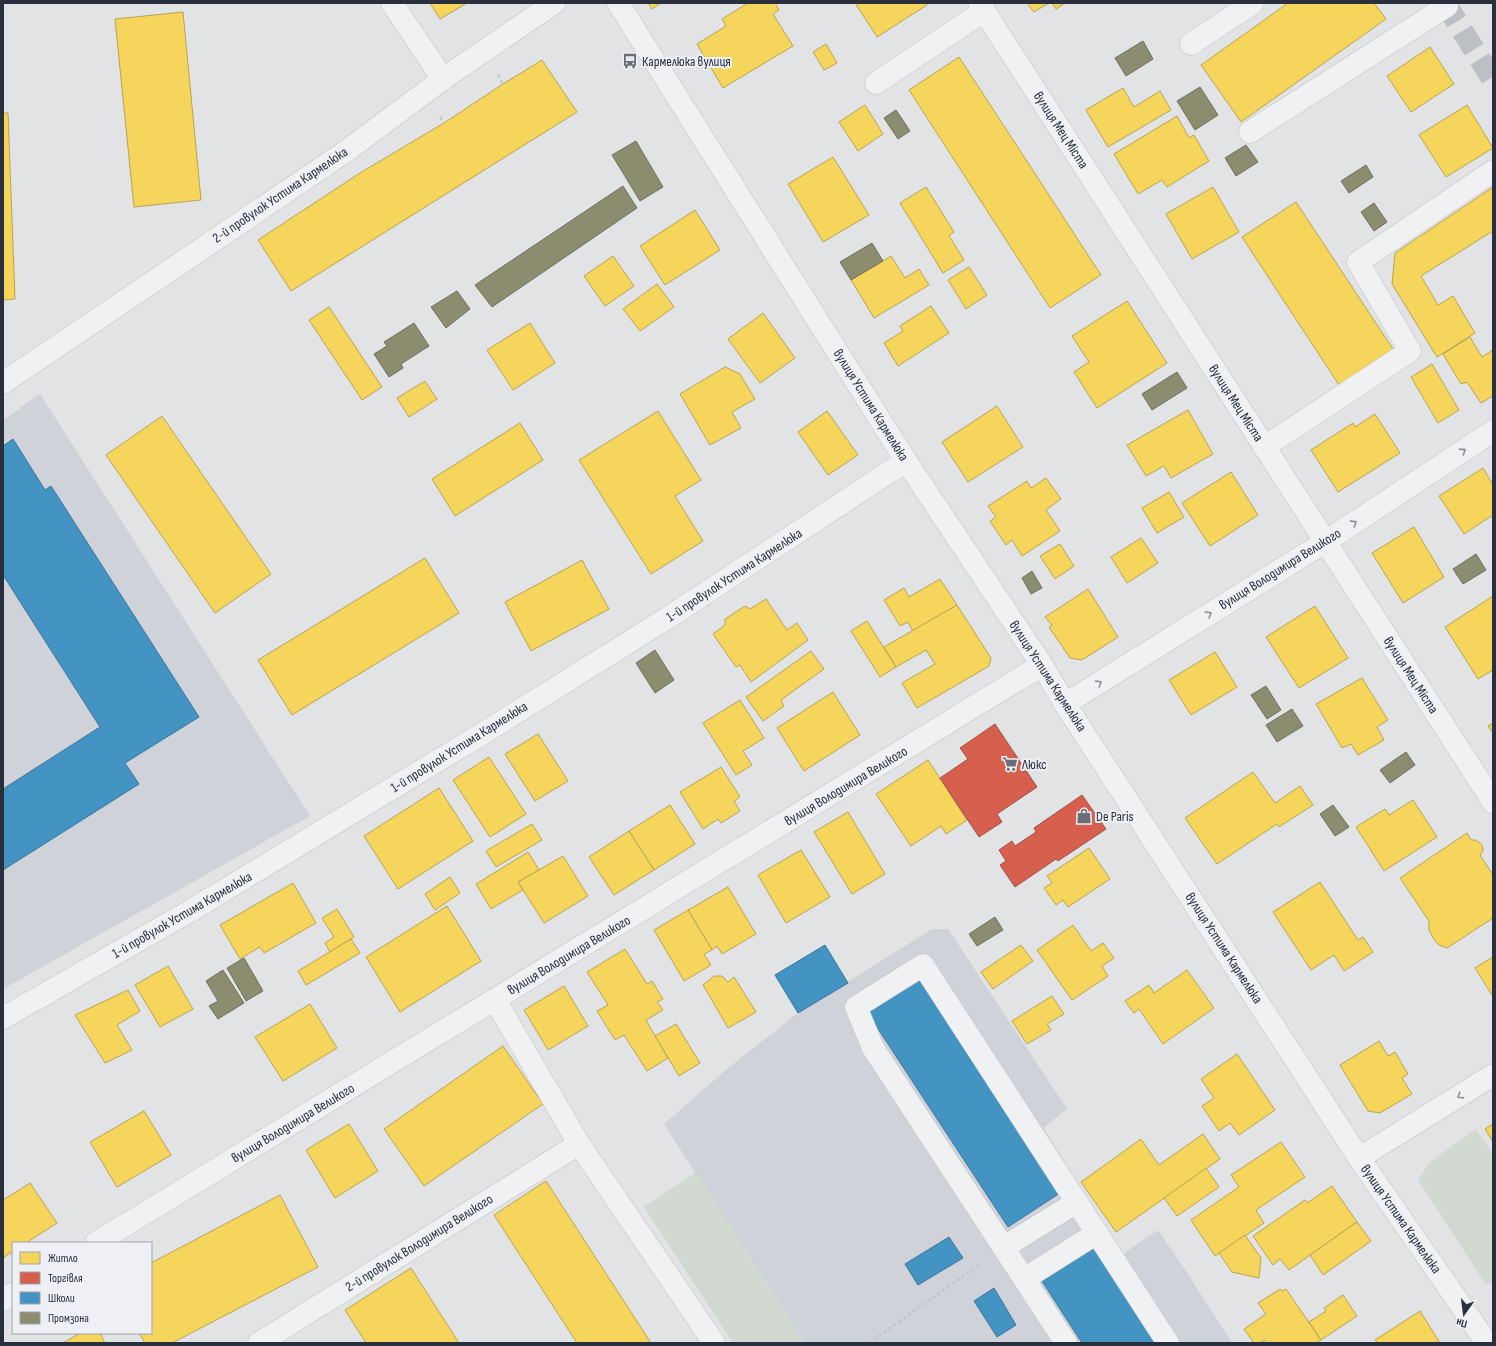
<svg xmlns="http://www.w3.org/2000/svg" width="1496" height="1346" font-family="'Sofia Sans Condensed',sans-serif">
<style>
.built{fill:#cfd2d8}
.green{fill:#d1d9d1}
.homes{fill:#f6d55c;stroke:#b8a353}
.shops{fill:#d6604d;stroke:#a25148}
.schools{fill:#4393c3;stroke:#3b759b}
.industry{fill:#8c8c6e;stroke:#6e705f}
.lines{fill:none;stroke-linecap:round;stroke-linejoin:round}
.minor-tunnel{stroke:#bcbfc3;stroke-width:22;stroke-dasharray:22 11;stroke-linecap:butt}
.minor-casing{stroke:#bfc1c3;stroke-width:23}
.path{stroke:#c2c4c9;stroke-width:2.5;stroke-dasharray:3 3;stroke-linecap:butt}
.minor{stroke:#f0f1f2;stroke-width:22}
.oneway{stroke:#8c9098}
.labels{text-anchor:middle;dominant-baseline:central;stroke-width:4;stroke-linejoin:round;paint-order:stroke}
.poi-label{font-size:14px;fill:#292f3d;stroke:#eef0f5;text-anchor:start}
.street-label{font-size:14px;fill:#292f3d;stroke:#eef0f5}
</style>
<rect width="100%" height="100%" fill="#e1e3e5"/>
<g class="built">
<polygon points="40,394 310,816 3,989 3,420"/>
<polygon points="932,929 948,929 1067,1109 1043,1128 1123,1254 1158,1230 1188,1274 1232,1343 805,1343 664,1124 727,1069 798,1013"/>
</g>
<g class="green">
<polygon points="1476,1129 1493,1155 1493,1281 1486,1285 1418,1180 1431,1161"/>
<polygon points="696,1172 805,1343 733,1343 644,1207"/>
</g>
<g class="homes">
<polygon points="430,3 467,3 440,19"/>
<polygon points="648,3 661,3 652,9"/>
<polygon points="748,3 775,3 779,10 773,14 793,46 723,88 697,44 726,26 722,19"/>
<polygon points="855,3 926,3 927,5 877,37"/>
<polygon points="1027,3 1049,3 1034,12"/>
<polygon points="1052,3 1065,3 1056,9"/>
<polygon points="1288,3 1374,3 1386,19 1241,122 1201,65"/>
<polygon points="183,12 201,200 134,207 115,19"/>
<polygon points="826,44 837,63 824,70 813,52"/>
<polygon points="1430,47 1454,84 1411,112 1387,76"/>
<polygon points="959,57 1101,275 1050,308 909,90"/>
<polygon points="542,60 577,112 291,291 258,240 360,173 444,123 503,84"/>
<polygon points="1123,88 1134,107 1160,91 1171,110 1108,147 1086,110"/>
<polygon points="865,105 883,134 858,151 839,122"/>
<polygon points="1467,105 1493,148 1446,177 1419,135"/>
<polygon points="3,113 8,113 15,299 3,300"/>
<polygon points="1177,116 1189,138 1194,135 1209,161 1167,187 1162,180 1138,194 1114,154"/>
<polygon points="833,157 869,215 823,242 788,184"/>
<polygon points="926,187 954,232 949,236 964,260 943,273 900,203"/>
<polygon points="1213,187 1239,232 1192,259 1166,214"/>
<polygon points="1493,187 1493,231 1421,276 1438,305 1453,296 1475,333 1437,357 1392,284 1395,253"/>
<polygon points="1296,202 1393,349 1339,385 1242,237"/>
<polygon points="695,210 720,250 665,285 640,246"/>
<polygon points="613,256 634,286 605,306 584,276"/>
<polygon points="891,256 905,278 919,269 929,285 874,318 851,280"/>
<polygon points="969,267 987,295 966,309 948,280"/>
<polygon points="657,284 674,307 640,331 623,309"/>
<polygon points="1127,301 1167,363 1097,408 1074,372 1089,362 1072,336"/>
<polygon points="931,306 949,333 898,366 884,343 903,331 900,326"/>
<polygon points="329,307 382,387 362,400 309,320"/>
<polygon points="763,313 795,358 760,383 728,339"/>
<polygon points="530,323 555,363 513,390 487,350"/>
<polygon points="1470,337 1482,357 1493,350 1493,396 1481,403 1467,382 1461,384 1443,354"/>
<polygon points="1432,364 1459,410 1438,423 1411,377"/>
<polygon points="725,367 740,374 755,399 732,412 741,428 710,445 680,394"/>
<polygon points="425,381 437,399 409,417 397,398"/>
<polygon points="997,406 1023,447 968,482 942,442"/>
<polygon points="1188,410 1213,454 1171,478 1164,466 1146,476 1127,445"/>
<polygon points="658,411 701,480 675,496 703,541 651,574 579,460"/>
<polygon points="827,411 858,455 828,475 798,432"/>
<polygon points="1375,414 1400,453 1338,492 1311,450 1353,423 1355,427"/>
<polygon points="162,416 271,574 215,613 106,455"/>
<polygon points="520,423 543,460 455,516 432,479"/>
<polygon points="1483,468 1493,485 1493,515 1464,534 1439,496"/>
<polygon points="1231,472 1258,515 1210,546 1182,503"/>
<polygon points="1046,478 1061,499 1046,510 1060,531 1022,556 1012,540 1006,545 990,521 996,517 988,506 1027,481 1031,488"/>
<polygon points="1169,492 1184,517 1157,533 1142,508"/>
<polygon points="1414,527 1444,577 1403,603 1372,553"/>
<polygon points="1141,538 1158,563 1127,583 1111,557"/>
<polygon points="1060,544 1074,566 1055,579 1040,556"/>
<polygon points="425,558 459,613 292,715 258,660"/>
<polygon points="582,560 609,609 531,651 505,602"/>
<polygon points="940,579 957,605 913,631 908,622 900,626 884,600 904,588 909,597"/>
<polygon points="1088,589 1118,637 1082,660 1070,658 1049,627 1052,625 1045,617"/>
<polygon points="1493,596 1493,670 1478,679 1445,627"/>
<polygon points="766,599 787,630 797,623 808,640 751,682 740,665 736,667 713,634 725,625 725,619 745,606 750,609"/>
<polygon points="957,605 991,658 989,666 917,708 902,683 935,664 926,650 896,667 884,647"/>
<polygon points="1315,606 1348,658 1299,688 1266,637"/>
<polygon points="867,621 896,667 880,677 851,631"/>
<polygon points="811,651 824,669 781,700 784,706 763,721 746,697"/>
<polygon points="1215,652 1237,687 1191,715 1169,680"/>
<polygon points="1362,678 1388,720 1377,727 1384,740 1358,755 1351,744 1342,748 1316,704"/>
<polygon points="833,692 860,735 804,771 777,728"/>
<polygon points="740,700 764,738 743,751 752,765 736,775 703,723"/>
<polygon points="1493,723 1493,733 1488,726"/>
<polygon points="538,734 568,781 535,801 505,754"/>
<polygon points="489,757 526,814 490,837 453,780"/>
<polygon points="928,760 967,820 946,834 941,826 911,846 876,794"/>
<polygon points="721,767 740,797 734,801 740,811 721,823 718,819 703,829 680,792"/>
<polygon points="1253,772 1275,803 1300,786 1313,805 1279,827 1277,824 1217,864 1185,818"/>
<polygon points="439,788 473,841 398,889 364,836"/>
<polygon points="1413,800 1437,837 1384,871 1356,827 1385,809 1389,815"/>
<polygon points="670,805 695,844 654,870 629,831"/>
<polygon points="848,812 885,874 852,894 814,832"/>
<polygon points="532,824 542,840 496,867 486,851"/>
<polygon points="629,831 654,870 614,895 589,857"/>
<polygon points="1467,833 1471,840 1476,840 1482,845 1483,851 1480,855 1493,875 1493,918 1447,948 1439,945 1435,941 1429,930 1429,921 1400,878"/>
<polygon points="1089,848 1110,879 1068,907 1063,900 1056,905 1044,888 1052,883 1047,876"/>
<polygon points="801,850 830,897 786,923 758,875"/>
<polygon points="528,852 539,870 518,882 523,890 491,909 476,884"/>
<polygon points="563,856 588,896 544,923 518,882"/>
<polygon points="450,877 460,893 435,910 425,894"/>
<polygon points="1320,882 1358,940 1363,937 1373,952 1344,971 1334,955 1311,970 1273,912"/>
<polygon points="293,883 316,923 264,953 260,947 240,959 220,925"/>
<polygon points="728,887 756,934 722,954 717,946 712,950 688,910"/>
<polygon points="447,906 481,961 400,1012 366,957"/>
<polygon points="337,909 354,937 330,952 325,943 334,937 322,918"/>
<polygon points="688,910 712,950 704,954 711,965 684,981 654,930"/>
<polygon points="1073,925 1091,951 1103,943 1114,958 1102,966 1108,976 1072,1000 1037,950"/>
<polygon points="351,939 360,953 306,985 298,971"/>
<polygon points="1021,945 1033,961 993,989 981,972"/>
<polygon points="625,949 647,984 652,981 663,999 657,1002 663,1010 646,1020 668,1058 647,1071 624,1035 615,1040 597,1011 608,1005 587,972"/>
<polygon points="1493,957 1493,994 1492,995 1475,968"/>
<polygon points="168,966 193,1009 160,1027 135,985"/>
<polygon points="1187,970 1214,1008 1163,1044 1139,1009 1134,1013 1125,1001 1149,985 1154,993"/>
<polygon points="714,976 722,976 728,982 734,977 756,1012 728,1028 703,985"/>
<polygon points="564,986 588,1026 548,1050 524,1010"/>
<polygon points="128,990 140,1011 117,1025 132,1050 105,1063 75,1015"/>
<polygon points="1052,996 1064,1014 1047,1024 1051,1030 1027,1044 1012,1021"/>
<polygon points="310,1004 337,1048 283,1081 255,1037"/>
<polygon points="676,1024 700,1063 679,1076 655,1036"/>
<polygon points="1379,1041 1388,1056 1395,1052 1408,1074 1402,1078 1412,1094 1380,1113 1368,1111 1340,1065"/>
<polygon points="503,1046 543,1104 424,1186 384,1129"/>
<polygon points="1237,1054 1275,1110 1239,1135 1230,1123 1219,1131 1202,1106 1214,1098 1201,1079"/>
<polygon points="144,1111 171,1155 117,1187 90,1142"/>
<polygon points="349,1124 378,1171 335,1198 306,1150"/>
<polygon points="1493,1124 1493,1142 1485,1129"/>
<polygon points="1203,1134 1220,1159 1116,1232 1081,1182 1141,1139 1159,1165"/>
<polygon points="1281,1142 1305,1177 1256,1210 1264,1223 1215,1256 1191,1220 1239,1187 1231,1175"/>
<polygon points="1206,1168 1219,1187 1177,1216 1164,1198"/>
<polygon points="546,1181 651,1343 577,1343 494,1215"/>
<polygon points="30,1183 57,1223 26,1243 13,1243 13,1251 3,1258 3,1200"/>
<polygon points="1332,1186 1357,1222 1289,1270 1280,1259 1273,1265 1253,1236 1305,1200 1307,1203"/>
<polygon points="280,1195 318,1267 172,1343 145,1343 139,1333 151,1333 151,1263"/>
<polygon points="1357,1222 1371,1241 1323,1275 1310,1255"/>
<polygon points="1245,1235 1261,1258 1259,1278 1232,1272 1219,1253"/>
<polygon points="411,1268 459,1343 366,1343 345,1310"/>
<polygon points="1280,1289 1282,1291 1286,1289 1321,1340 1316,1343 1267,1343 1265,1340 1260,1343 1254,1343 1244,1329 1266,1314 1258,1303"/>
<polygon points="1343,1295 1357,1316 1321,1340 1309,1322 1326,1311 1324,1308"/>
<polygon points="1420,1311 1440,1343 1378,1343 1375,1340"/>
<polygon points="80,1333 100,1333 105,1343 63,1343"/>
</g>
<g class="shops">
<polygon points="995,724 1037,787 997,814 1002,822 979,837 940,778 968,759 960,748"/>
<polygon points="1082,795 1106,829 1058,861 1056,859 1015,887 1000,865 1006,861 999,850 1012,841 1015,846 1036,832 1034,828"/>
</g>
<g class="schools">
<polygon points="13,439 45,490 51,486 199,717 125,763 139,784 3,870 3,789 100,727 3,575 3,446"/>
<polygon points="825,945 848,983 798,1013 775,975"/>
<polygon points="919,978 1060,1193 1008,1227 867,1012"/>
<polygon points="949,1237 963,1258 918,1285 905,1264"/>
<polygon points="1093,1244 1157,1343 1082,1343 1040,1278"/>
<polygon points="994,1288 1016,1325 997,1337 974,1301"/>
</g>
<g class="industry">
<polygon points="1143,41 1153,59 1126,76 1115,58"/>
<polygon points="1200,87 1218,115 1195,130 1177,101"/>
<polygon points="896,110 910,131 898,139 884,118"/>
<polygon points="636,141 663,187 640,201 612,155"/>
<polygon points="1246,145 1258,162 1236,176 1225,158"/>
<polygon points="1366,165 1373,177 1349,193 1341,181"/>
<polygon points="623,186 637,208 492,307 475,285"/>
<polygon points="1374,203 1387,222 1374,231 1361,212"/>
<polygon points="872,243 883,261 851,280 840,262"/>
<polygon points="457,291 470,309 446,328 431,307"/>
<polygon points="414,323 429,346 401,364 403,368 389,377 374,354 387,346 384,342"/>
<polygon points="1177,372 1187,388 1152,410 1142,394"/>
<polygon points="1476,554 1486,570 1463,584 1453,569"/>
<polygon points="1032,571 1042,588 1031,594 1022,578"/>
<polygon points="655,650 674,680 655,693 636,663"/>
<polygon points="1266,686 1281,710 1267,719 1251,695"/>
<polygon points="1292,709 1303,726 1277,742 1266,725"/>
<polygon points="1406,752 1415,765 1390,783 1380,770"/>
<polygon points="1333,805 1349,827 1335,836 1320,814"/>
<polygon points="995,917 1003,930 977,946 969,934"/>
<polygon points="244,958 263,991 246,1001 227,968"/>
<polygon points="223,970 244,1003 218,1019 209,1006 218,1001 206,981"/>
</g>
<g class="lines">
<polyline class="minor-tunnel" points="1445,3 1493,80"/>
<g class="minor-casing">
<g id="minor">
<polyline points="392,3 443,79"/>
<polyline points="618,3 906,461 1042,665 1065,704 1359,1158 1487,1343"/>
<polyline points="979,3 1493,802"/>
<polyline points="1191,44 1253,3"/>
<polyline points="876,83 984,11"/>
<polyline points="1250,132 1447,6"/>
<polyline points="3,383 345,152 443,79 554,3"/>
<polyline points="1264,447 1410,351 1358,262 1493,171"/>
<polyline points="1065,704 1325,542 1493,431"/>
<polyline points="495,1000 579,1144 714,1343"/>
<polyline points="3,1018 190,911 482,734 669,617 906,461"/>
<polyline points="1359,1158 1493,1075"/>
<polyline points="96,1243 1042,665"/>
<polyline points="1004,1247 1077,1202"/>
<polyline points="1024,1279 1097,1233"/>
<polyline points="3,1300 13,1294"/>
<polyline points="259,1343 579,1144"/>
<polyline points="1066,1343 873,1048 856,1007 923,965 1168,1343"/>
</g>
</g>
<g class="path">
<polyline points="498,75 503,84"/>
<polyline points="440,117 444,123"/>
<polyline points="869,1343 980,1264"/>
</g>
<use href="#minor" class="minor"/>
</g>
<defs><path id="oneway-chevron" d="M-2-3.5L2.5 0L-2 3.5" fill="none" stroke-width="1.6" stroke-linecap="round" stroke-linejoin="round"/></defs>
<g class="oneway">
<use href="#oneway-chevron" transform="translate(1463 451) rotate(-33)"/>
<use href="#oneway-chevron" transform="translate(1354 523) rotate(-33)"/>
<use href="#oneway-chevron" transform="translate(1209 614) rotate(-32)"/>
<use href="#oneway-chevron" transform="translate(1099 683) rotate(-32)"/>
<use href="#oneway-chevron" transform="translate(1460 1096) rotate(148)"/>
</g>
<defs>
<g id="bus-bare" transform="scale(1.2)"><path d="M-5-6H5V4H4V6H2V4H-2V6H-4V4H-5ZM-3.5-4V0h7V-4ZM-3.5 1.2v1.5H-2V1.2ZM2 1.2v1.5H3.5V1.2Z" fill="#696e78" stroke="#eef0f5" stroke-width="2.5" paint-order="stroke"/></g>
<g id="supermarket-bare" transform="scale(1.2)"><path d="M-6-5.5h2.5l.6 2H6L4.5 2H-2.5L-4.4-4H-6ZM-1.5 3.2a1.3 1.3 0 1 0 .1 0ZM3 3.2a1.3 1.3 0 1 0 .1 0Z" fill="#696e78" stroke="#eef0f5" stroke-width="2.5" paint-order="stroke"/></g>
<g id="shop-bare" transform="scale(1.2)"><path d="M-5-2.5h2.3a2.7 3.5 0 0 1 5.4 0H5L5.5 6h-11ZM-1.5-2.5h3a1.5 2.3 0 0 0-3 0Z" fill="#696e78" stroke="#eef0f5" stroke-width="2.5" paint-order="stroke"/></g>
</defs>
<g fill-rule="evenodd">
<use href="#bus-bare" x="630" y="61"/>
<use href="#supermarket-bare" x="1010" y="764"/>
<use href="#shop-bare" x="1084" y="816"/>
</g>
<g class="labels">
<g class="poi-label">
<text x="642" y="61">Кармелюка вулиця</text>
<text x="1022" y="764">Люкс</text>
<text x="1096" y="816">De Paris</text>
</g>
<g class="street-label">
<text transform="translate(1061 130) rotate(57)">вулиця Мец Міста</text>
<text transform="translate(280 195) rotate(-34)">2-й провулок Устима Кармелюка</text>
<text transform="translate(1236 403) rotate(57)">вулиця Мец Міста</text>
<text transform="translate(871 405) rotate(58)">вулиця Устима Кармелюка</text>
<text transform="translate(1280 569) rotate(-32)">вулиця Володимира Великого</text>
<text transform="translate(734 575) rotate(-33)">1-й провулок Устима Кармелюка</text>
<text transform="translate(1411 675) rotate(57)">вулиця Мец Міста</text>
<text transform="translate(1048 676) rotate(57)">вулиця Устима Кармелюка</text>
<text transform="translate(459 747) rotate(-32)">1-й провулок Устима Кармелюка</text>
<text transform="translate(846 786) rotate(-31)">вулиця Володимира Великого</text>
<text transform="translate(182 915) rotate(-30)">1-й провулок Устима Кармелюка</text>
<text transform="translate(1224 948) rotate(57)">вулиця Устима Кармелюка</text>
<text transform="translate(569 955) rotate(-31)">вулиця Володимира Великого</text>
<text transform="translate(293 1123) rotate(-31)">вулиця Володимира Великого</text>
<text transform="translate(1401 1219) rotate(55)">вулиця Устима Кармелюка</text>
<text transform="translate(419 1243) rotate(-32)">2-й провулок Володимира Великого</text>
</g>
</g>
<rect width="1496" height="1346" fill="none" stroke="#292f3d" stroke-width="8"/>
<rect x="12" y="1242" width="140" height="92" fill="#eef0f5" stroke="#9fa3ab"/>
<rect x="20" y="1252" width="20" height="12" fill="#f6d55c" stroke="#9fa3ab"/>
<text x="48" y="1262" font-size="12" fill="#292f3d">Житло</text>
<rect x="20" y="1272" width="20" height="12" fill="#d6604d" stroke="#9fa3ab"/>
<text x="48" y="1282" font-size="12" fill="#292f3d">Торгівля</text>
<rect x="20" y="1292" width="20" height="12" fill="#4393c3" stroke="#9fa3ab"/>
<text x="48" y="1302" font-size="12" fill="#292f3d">Школи</text>
<rect x="20" y="1312" width="20" height="12" fill="#8c8c6e" stroke="#9fa3ab"/>
<text x="48" y="1322" font-size="12" fill="#292f3d">Промзона</text>
<g transform="translate(1464 1314) rotate(194)" stroke="#eef0f5" stroke-width="3" paint-order="stroke">
<path d="M0-3L7 15L0 10L-7 15Z" fill="#292f3d"/>
<text y="-6" font-size="11" font-weight="bold" text-anchor="middle" fill="#292f3d">Пн</text>
</g>
</svg>
